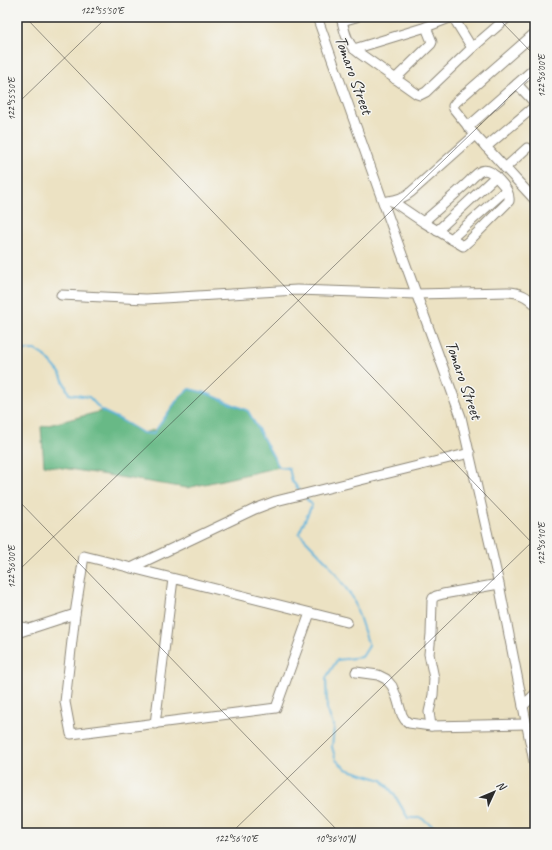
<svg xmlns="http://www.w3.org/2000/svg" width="552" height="850" font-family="Caveat,sans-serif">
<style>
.forest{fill:#67b986;stroke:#497258}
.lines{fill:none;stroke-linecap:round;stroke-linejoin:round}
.stream{stroke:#5fb3db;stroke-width:2}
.minor-casing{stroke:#8c8677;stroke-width:11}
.minor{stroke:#fff;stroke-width:9}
.ticks{fill:none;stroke:#2b2b2b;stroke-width:1;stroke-opacity:0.45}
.labels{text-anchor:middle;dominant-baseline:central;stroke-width:3;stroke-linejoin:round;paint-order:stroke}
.street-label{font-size:17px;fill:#2b2b2b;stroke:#f6f6f2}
.neatline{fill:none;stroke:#2b2b2b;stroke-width:1.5}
.ticks-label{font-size:10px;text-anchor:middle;fill:#2b2b2b}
</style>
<rect width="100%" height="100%" fill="#f6f6f2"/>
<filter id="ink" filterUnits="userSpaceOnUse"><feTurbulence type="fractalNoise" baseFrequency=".025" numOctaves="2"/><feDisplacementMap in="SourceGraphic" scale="8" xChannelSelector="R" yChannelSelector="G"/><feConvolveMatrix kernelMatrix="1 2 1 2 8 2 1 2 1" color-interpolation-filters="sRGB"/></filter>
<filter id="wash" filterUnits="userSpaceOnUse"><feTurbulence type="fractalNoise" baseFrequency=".012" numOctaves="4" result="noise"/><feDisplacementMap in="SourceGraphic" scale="16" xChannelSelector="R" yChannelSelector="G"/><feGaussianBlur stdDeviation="0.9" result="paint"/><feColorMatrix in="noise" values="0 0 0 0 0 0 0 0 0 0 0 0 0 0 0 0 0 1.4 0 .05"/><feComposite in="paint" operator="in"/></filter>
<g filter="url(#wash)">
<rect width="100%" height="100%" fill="#ece2c3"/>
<polygon class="forest" points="189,389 206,393 248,411 279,467 187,488 44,465 41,427 102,411 121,420 143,433 157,429 178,399"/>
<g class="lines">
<g class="stream">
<polyline points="17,350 35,350 46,357 60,373 69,394 89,397 102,411 121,420 143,433 153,434 178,399 189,389 206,393 248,411 279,467 289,468 292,481 301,492"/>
<polyline points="305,497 312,505 299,533 328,563 353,598 369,646 362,657 337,660 326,678 327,709 334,728 332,747 336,760 346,769 382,780 394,794 408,818 421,818 444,833"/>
</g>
</g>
</g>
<g filter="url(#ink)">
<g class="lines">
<g class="minor-casing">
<g id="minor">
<polyline points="317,17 383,202 461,417 499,584 535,767"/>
<path d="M 341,17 C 344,28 346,41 354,49 L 359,53 L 417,94 L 420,95 L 426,92 L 472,48 L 508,17"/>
<polyline points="453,17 472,48"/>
<polyline points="342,21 356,17"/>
<polyline points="426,27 452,17"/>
<polyline points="535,33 456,102 453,106 454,109 475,135 535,200"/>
<polyline points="354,49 426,27 432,42 431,44 395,79"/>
<polyline points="517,84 535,103"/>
<polyline points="468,127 535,68"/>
<polyline points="486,147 535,106"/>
<polyline points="505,168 527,148"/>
<path d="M 388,201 C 397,200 404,198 411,192 L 475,135"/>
<path d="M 392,201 L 423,222 L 463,246 L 471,239 L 509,201 C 510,193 504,185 499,180 C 494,175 489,168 481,171 C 476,173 469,182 465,185 C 451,198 437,210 423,222"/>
<polyline points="437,231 496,176"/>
<polyline points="451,239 506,190"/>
<path d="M 61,295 L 146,299 L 297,290 L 416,294 L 508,292 C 520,292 527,297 535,304"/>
<polyline points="131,568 255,509 276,501 470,453"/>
<polyline points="310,613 276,708 71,734 65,702 75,614 84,556 347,622"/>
<polyline points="17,626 31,629"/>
<polyline points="17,633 75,614"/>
<polyline points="356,672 378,675 386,679 392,686 397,698 402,715 405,720 409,723 431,726 526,724"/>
<polyline points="523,706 535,694"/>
<polyline points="155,724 173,579"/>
<polyline points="431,726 429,712 433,695 434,678 429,654 431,634 432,601 433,598 436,596 443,594 499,584"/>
</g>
</g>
<use href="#minor" class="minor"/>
</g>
</g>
<path class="ticks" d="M 25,17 L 535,546M 497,17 L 535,56M 17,104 L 107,17M 17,499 L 340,833M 17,572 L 535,72M 231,833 L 535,539"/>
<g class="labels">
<g class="street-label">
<text transform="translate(354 75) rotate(70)">Tomaro Street</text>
<text transform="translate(464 380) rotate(71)">Tomaro Street</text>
</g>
</g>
<rect width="552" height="850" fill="none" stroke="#f6f6f2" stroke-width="44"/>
<g transform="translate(494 792) rotate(46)" stroke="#f6f6f2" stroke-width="3" paint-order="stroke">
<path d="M0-3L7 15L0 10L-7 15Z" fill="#2b2b2b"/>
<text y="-6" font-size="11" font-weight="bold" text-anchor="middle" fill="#2b2b2b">N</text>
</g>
<rect x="22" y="22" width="508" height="806" class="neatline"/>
<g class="ticks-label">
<text x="102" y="14">122°55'50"E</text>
<text transform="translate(541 76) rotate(-90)" y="4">122°56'00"E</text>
<text transform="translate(11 99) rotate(-90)" y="4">122°55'50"E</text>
<text transform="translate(541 544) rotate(-90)" y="4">122°56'10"E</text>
<text transform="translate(11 567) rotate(-90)" y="4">122°56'00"E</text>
<text x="236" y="842">122°56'10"E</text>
<text x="335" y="842">10°36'10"N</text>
</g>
</svg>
